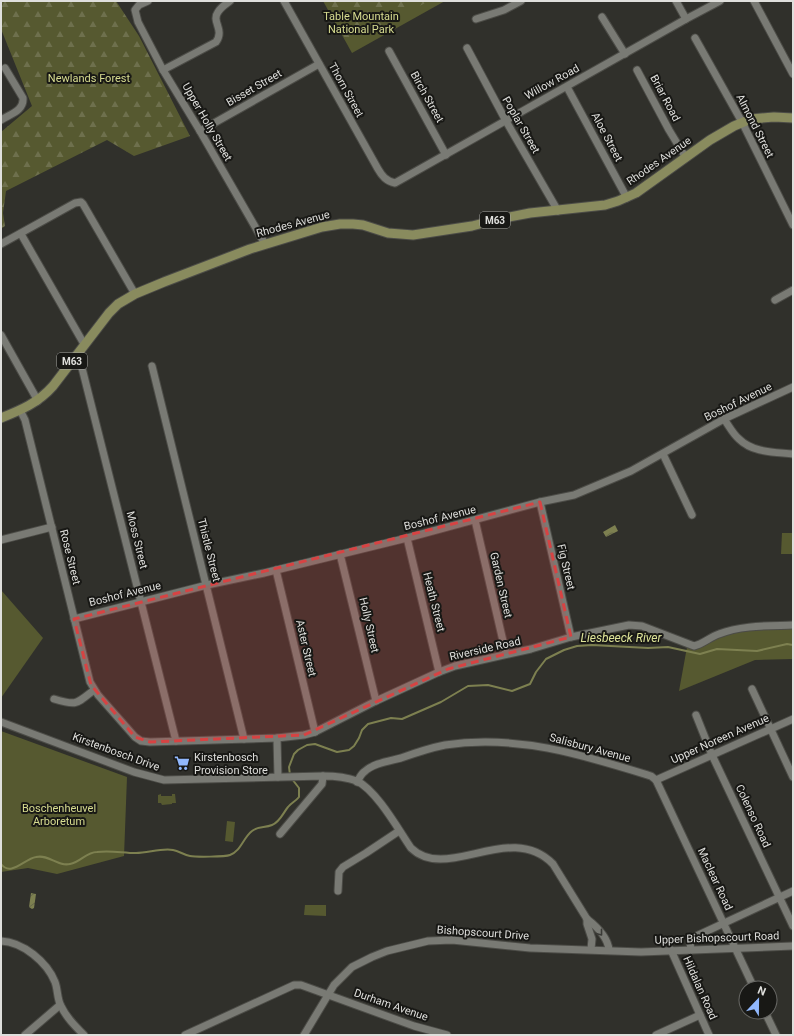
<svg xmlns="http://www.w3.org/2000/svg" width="794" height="1036" font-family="Roboto,sans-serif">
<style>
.green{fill:#565930}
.forest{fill:url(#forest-firs)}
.water{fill:url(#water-waves)}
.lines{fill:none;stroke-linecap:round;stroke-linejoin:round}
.stream{stroke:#7d8050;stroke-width:2}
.minor-casing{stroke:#4c4c47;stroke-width:9}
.major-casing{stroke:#4c4c47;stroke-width:11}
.minor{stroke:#797a74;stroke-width:7}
.major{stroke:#898b5e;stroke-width:9}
.oneway{stroke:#3a3a36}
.marked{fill:#d74343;fill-opacity:0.2;stroke:#d74343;stroke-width:3;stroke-dasharray:8 5;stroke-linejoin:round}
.labels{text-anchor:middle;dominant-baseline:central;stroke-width:4;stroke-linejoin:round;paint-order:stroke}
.shield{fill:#181815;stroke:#a3a3a0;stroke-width:1}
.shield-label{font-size:10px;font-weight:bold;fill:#dfdfdc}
.park-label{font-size:11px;fill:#d7dc90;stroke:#181815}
.street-label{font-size:11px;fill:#dfdfdc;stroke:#181815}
.poi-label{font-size:11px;fill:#dfdfdc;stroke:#181815;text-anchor:start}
.water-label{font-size:12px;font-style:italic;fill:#dee498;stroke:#181815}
</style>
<defs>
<pattern id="forest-firs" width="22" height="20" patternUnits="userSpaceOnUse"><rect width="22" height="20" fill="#565930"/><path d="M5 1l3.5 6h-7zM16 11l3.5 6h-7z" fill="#6e704d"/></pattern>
<pattern id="water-waves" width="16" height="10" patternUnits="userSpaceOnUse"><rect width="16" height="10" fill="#7d8050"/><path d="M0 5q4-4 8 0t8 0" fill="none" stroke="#66684a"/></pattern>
</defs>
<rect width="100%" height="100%" fill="#30302b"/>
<g class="green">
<polygon points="323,1 445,1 352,53"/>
<polygon points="782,533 792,533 792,554 781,554"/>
<polygon points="1,590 43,638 1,698"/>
<path d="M 793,627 L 793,659 L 755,660 L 679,691 L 687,647 C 700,649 709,639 721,635 C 744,628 769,628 793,627 Z"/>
<polygon points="1,731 127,777 124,856 57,874 28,868 1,872"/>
<polygon points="161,794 161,796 172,796 172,794 175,794 176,803 172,803 172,804 162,805 161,803 158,803 158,795"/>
<polygon points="227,821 235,822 233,842 225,841"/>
<polygon points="305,905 326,905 326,916 304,915"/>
</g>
<g class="forest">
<polygon points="1,1 116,1 139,36 190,136 134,156 107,140 6,191 3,213 5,226 1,229 1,132 32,106 1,29"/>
<polygon points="324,1 429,1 348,44"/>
</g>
<g class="water">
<polygon points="615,525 618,531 606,537 603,532"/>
<polygon points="31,893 36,894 34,908 32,909 29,907"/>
</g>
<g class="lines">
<g class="stream">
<polyline points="290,775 289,767 294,754 298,750 307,745 315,744 337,752 349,750 354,746 359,738 362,730 368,724 391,718 402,719 441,702 468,686 488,685 512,691 530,684 536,672 546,659 564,650 577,646 592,645 648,648 668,647 700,654 717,649 757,651 787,644 793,645"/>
<path d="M 1,864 C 11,877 24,859 36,857 C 49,854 58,867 70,864 C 81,862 86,852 97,852 C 110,850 123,853 136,853 C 148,853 161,848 173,850 C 179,851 184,855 190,856 C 195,857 225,857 230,855 C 241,851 243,838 252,831 C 258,826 265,828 272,825 C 280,822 283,813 288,807 C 291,803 296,801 299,797 L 299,788 L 292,779"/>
</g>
<g class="minor-casing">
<g id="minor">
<polyline points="148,1 139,5 135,10 138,22 163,70 200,131 265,244"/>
<path d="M 284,1 L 378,169 C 382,176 386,181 395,183 L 686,19 L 720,1"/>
<polyline points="676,1 686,19"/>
<polyline points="754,1 793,74"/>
<polyline points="602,17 625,54"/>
<polyline points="476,19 504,10 521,1"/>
<polyline points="695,38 742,122 793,225"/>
<polyline points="467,48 506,121 558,211"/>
<polyline points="389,51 446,155"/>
<path d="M 163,70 L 216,42 C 225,29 211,22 218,12 C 221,7 226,4 230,1"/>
<polyline points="637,70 669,130 686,158"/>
<polyline points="567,87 627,198"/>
<path d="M 1,120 C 10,114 24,111 23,98 L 5,68"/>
<polyline points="200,131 319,64"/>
<polyline points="21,234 84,344"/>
<polyline points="1,244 75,203 81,202 83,204 135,294"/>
<polyline points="775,300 793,290"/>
<polyline points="1,335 38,401"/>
<polyline points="152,366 244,739"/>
<polyline points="82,368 176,741"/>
<path d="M 20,410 L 25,420 L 90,682 L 98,695 L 135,737 L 141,741 L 150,742 L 277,738 L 304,735 L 315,732 L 376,701 L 439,672 L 455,666 L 531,649 L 571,637 L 629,625 L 642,626 L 694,646 C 703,644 710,637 719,634 C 742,625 769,626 793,625"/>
<path d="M 724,419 C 729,426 733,434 739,439 C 753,453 775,452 793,454"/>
<polyline points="663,454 692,515"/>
<polyline points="540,502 571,637"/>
<polyline points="475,520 506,654"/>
<polyline points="407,538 439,672"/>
<polyline points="1,540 52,527"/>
<polyline points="340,554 376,701"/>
<polyline points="276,570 315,732"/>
<polyline points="74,619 207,585 264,573 407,538 540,502 574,495 631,471 724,419 793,387"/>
<polyline points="752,689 793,777"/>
<path d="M 54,699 C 77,706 76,704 94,690"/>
<polyline points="696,715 712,755 793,926"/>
<path d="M 1,722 L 134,772 L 164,780 L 323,776 C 335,776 346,777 357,781 C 377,791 398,829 411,848 C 447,883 510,820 553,864 L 587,919 C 596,926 608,938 609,950"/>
<polyline points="277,738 278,777"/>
<polyline points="656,780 793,719"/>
<path d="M 357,782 C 359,779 361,774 364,772 C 373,763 390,761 401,758 C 415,753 430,748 445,745 C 517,734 583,755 651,776 L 656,780 L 754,988"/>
<polyline points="280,834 322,784 323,776"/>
<polyline points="338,891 339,872 343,867 366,853 399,831"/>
<polyline points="587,919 587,924 592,939 591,949"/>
<path d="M 1,941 C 23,942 47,962 55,982 C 58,990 57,999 61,1006 C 66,1017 75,1026 84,1035"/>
<polyline points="671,950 709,1035"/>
<polyline points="691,950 690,942 692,938 793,891"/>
<polyline points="765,1012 776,1035"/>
<polyline points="25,1035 60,1005"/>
<polyline points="185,1035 294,985 301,985 414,1026 447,1035"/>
<polyline points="304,1035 334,985 352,967 372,957 387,951 428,941 452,940 530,948 641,952 793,946"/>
<polyline points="656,1035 700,1015"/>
</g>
</g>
<g class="major-casing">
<path id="major" d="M 1,418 C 21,410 38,403 53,386 L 109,313 L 118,304 L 135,294 L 164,282 L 250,249 L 322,227 L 340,224 L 353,224 L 363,225 L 388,233 L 413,235 L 472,226 L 499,219 L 530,213 L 605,205 L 618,201 L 636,193 L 710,140 L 734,126 L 751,119 L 774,117 L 793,118"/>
</g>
<use href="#minor" class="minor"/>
<use href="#major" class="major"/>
</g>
<defs><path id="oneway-chevron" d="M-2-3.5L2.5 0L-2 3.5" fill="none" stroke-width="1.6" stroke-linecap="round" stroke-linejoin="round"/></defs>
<use class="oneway" href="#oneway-chevron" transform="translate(600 933) rotate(52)"/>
<path class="marked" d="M 540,502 L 571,637 L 448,669 L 304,735 L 150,742 L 135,737 L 91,685 L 74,619 Z"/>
<defs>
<g id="supermarket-bare" transform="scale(1.2)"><path d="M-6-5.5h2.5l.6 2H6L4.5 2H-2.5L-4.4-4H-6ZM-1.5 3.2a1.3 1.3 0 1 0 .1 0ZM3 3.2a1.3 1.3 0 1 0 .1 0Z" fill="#91b8fd" stroke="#181815" stroke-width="2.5" paint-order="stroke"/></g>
</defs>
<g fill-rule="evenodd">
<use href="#supermarket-bare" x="182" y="763"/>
</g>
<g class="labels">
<g class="shield">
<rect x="480" y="212" width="30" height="16" rx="3"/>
<rect x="57" y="353" width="30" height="16" rx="3"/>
</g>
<g class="shield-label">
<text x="495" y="220">M63</text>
<text x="72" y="361">M63</text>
</g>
<g class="park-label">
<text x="361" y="16">Table Mountain<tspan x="361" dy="13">National Park</tspan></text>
<text x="89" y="78">Newlands Forest</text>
<text x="59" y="808">Boschenheuvel<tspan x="59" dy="13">Arboretum</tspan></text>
</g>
<g class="street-label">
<text transform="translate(552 82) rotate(-29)">Willow Road</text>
<text transform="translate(254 88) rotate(-30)">Bisset Street</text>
<text transform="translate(346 90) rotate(61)">Thorn Street</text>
<text transform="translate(427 97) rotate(61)">Birch Street</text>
<text transform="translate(665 98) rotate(62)">Briar Road</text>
<text transform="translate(207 122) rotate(60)">Upper Holly Street</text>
<text transform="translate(521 125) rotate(60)">Poplar Street</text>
<text transform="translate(755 126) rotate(63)">Almond Street</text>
<text transform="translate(607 137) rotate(62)">Aloe Street</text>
<text transform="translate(659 161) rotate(-35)">Rhodes Avenue</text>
<text transform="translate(293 224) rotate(-15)">Rhodes Avenue</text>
<text transform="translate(738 402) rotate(-26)">Boshof Avenue</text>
<text transform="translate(440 518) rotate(-14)">Boshof Avenue</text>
<text transform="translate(137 540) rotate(76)">Moss Street</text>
<text transform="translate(209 550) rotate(76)">Thistle Street</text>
<text transform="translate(70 557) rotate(76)">Rose Street</text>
<text transform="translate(566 567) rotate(77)">Fig Street</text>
<text transform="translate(501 585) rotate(77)">Garden Street</text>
<text transform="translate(125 594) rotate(-14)">Boshof Avenue</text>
<text transform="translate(434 602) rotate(76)">Heath Street</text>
<text transform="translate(369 625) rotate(77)">Holly Street</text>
<text transform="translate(306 648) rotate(77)">Aster Street</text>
<text transform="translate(485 649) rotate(-13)">Riverside Road</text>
<text transform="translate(720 739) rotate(-24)">Upper Noreen Avenue</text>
<text transform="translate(590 748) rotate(15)">Salisbury Avenue</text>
<text transform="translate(116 752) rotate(20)">Kirstenbosch Drive</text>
<text transform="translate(753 816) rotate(65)">Colenso Road</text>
<text transform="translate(715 879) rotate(65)">Maclear Road</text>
<text transform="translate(483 933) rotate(4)">Bishopscourt Drive</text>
<text transform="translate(717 938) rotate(-2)">Upper Bishopscourt Road</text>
<text transform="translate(700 988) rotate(66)">Hildalan Road</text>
<text transform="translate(391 1005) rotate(19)">Durham Avenue</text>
</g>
<g class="poi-label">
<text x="194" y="757">Kirstenbosch<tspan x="194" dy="13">Provision Store</tspan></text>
</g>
<g class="water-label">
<text x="621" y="638">Liesbeeck River</text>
</g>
</g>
<rect width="794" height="1036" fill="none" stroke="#dfdfdc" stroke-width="4"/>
<g transform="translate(758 1000) rotate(22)"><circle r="19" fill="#181815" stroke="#686865"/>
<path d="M0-3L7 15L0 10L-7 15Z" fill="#91b8fd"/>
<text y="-6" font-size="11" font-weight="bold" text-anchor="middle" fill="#dfdfdc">N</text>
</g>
</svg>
